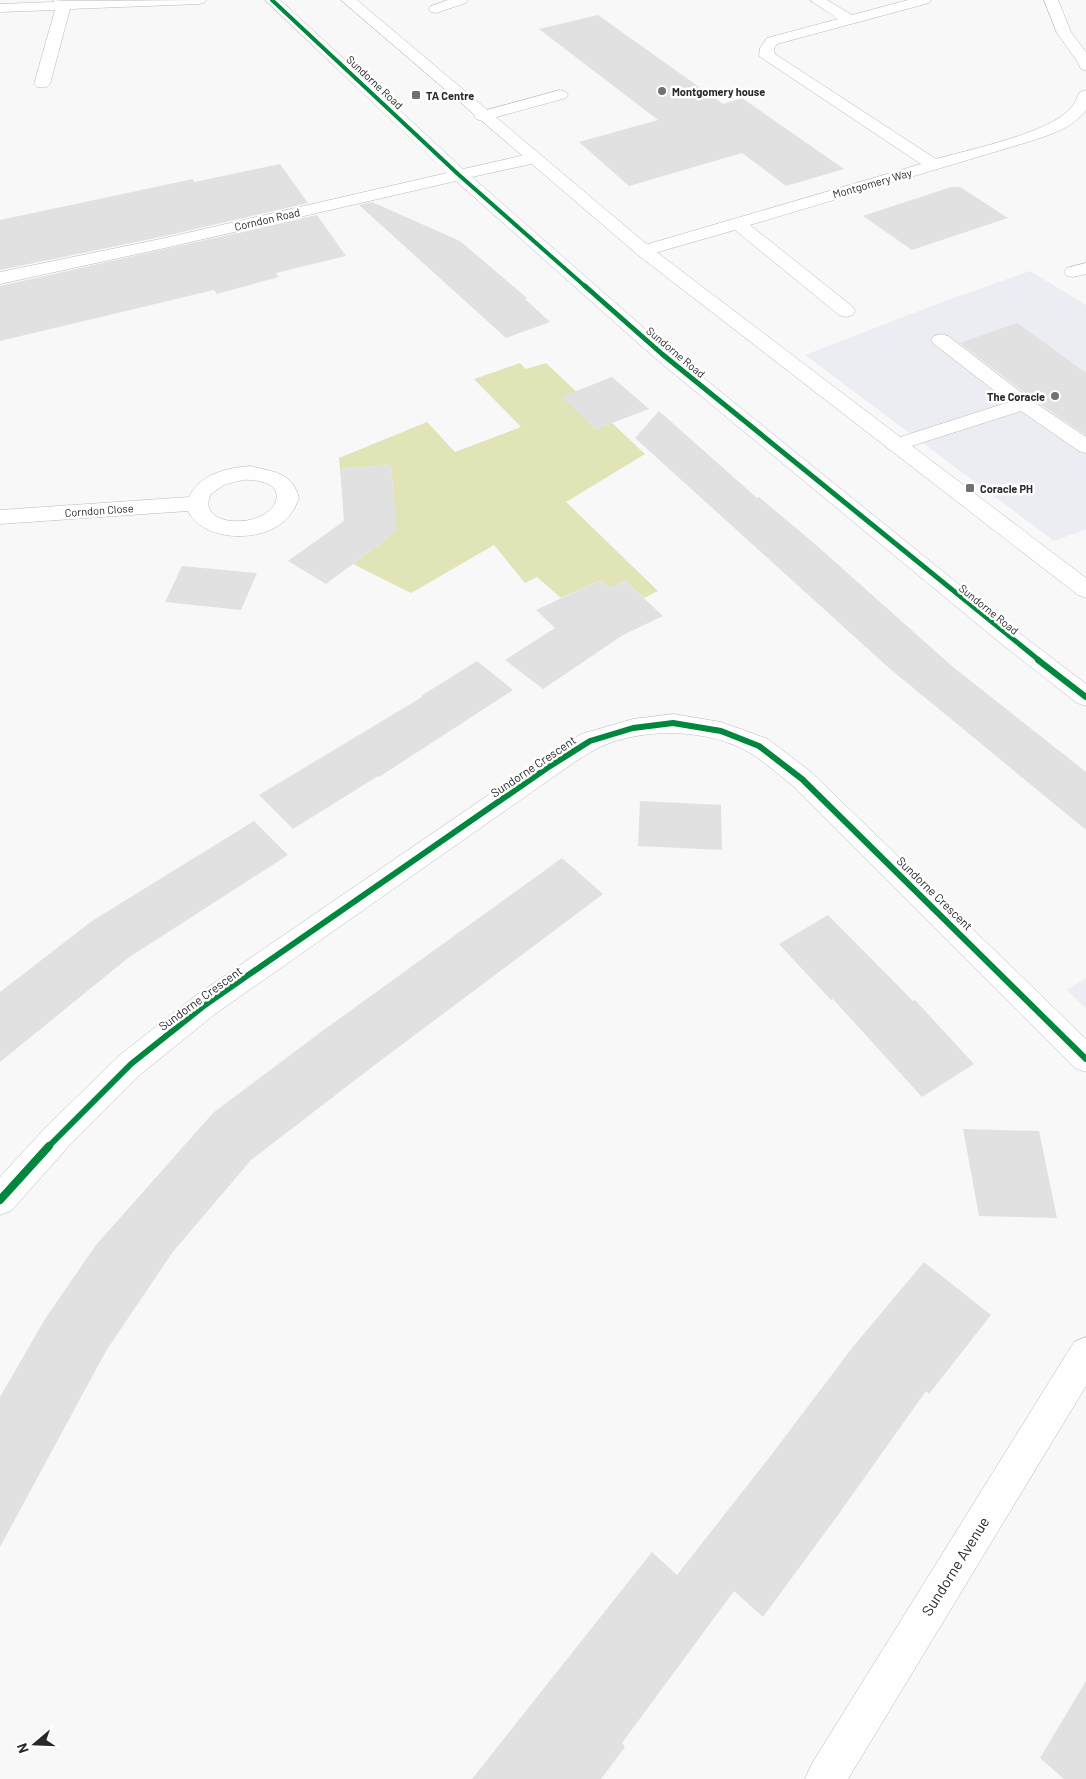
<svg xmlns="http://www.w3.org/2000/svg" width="1086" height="1779" font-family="Barlow,sans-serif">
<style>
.built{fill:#ececf3}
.green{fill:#e1e4b7}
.building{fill:#e1e1e2}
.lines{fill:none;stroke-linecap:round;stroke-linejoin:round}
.minor-casing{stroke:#b9b9ba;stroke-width:1}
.major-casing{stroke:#b9b9ba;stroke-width:1}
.minor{fill:#fefefe;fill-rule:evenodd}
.major{fill:#fefefe;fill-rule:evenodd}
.cycleway-far3-casing{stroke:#fff;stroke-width:5.5}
.cycleway-far2-casing{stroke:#fff;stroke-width:8}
.cycleway-far1-casing{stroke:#fff;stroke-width:9}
.cycleway-casing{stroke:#fff;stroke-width:11}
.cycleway-far3{stroke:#00873e;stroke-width:4}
.cycleway-far2{stroke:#00873e;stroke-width:5}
.cycleway-far1{stroke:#00873e;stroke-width:6}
.cycleway{stroke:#00873e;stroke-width:8}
.poi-dot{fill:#717172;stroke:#fff;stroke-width:2}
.labels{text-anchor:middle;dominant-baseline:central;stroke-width:5;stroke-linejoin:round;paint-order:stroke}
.far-street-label{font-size:11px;fill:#29292a;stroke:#fff}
.far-poi-label{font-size:11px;font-weight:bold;fill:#29292a;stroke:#fff;text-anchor:start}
.street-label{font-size:12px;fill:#29292a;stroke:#fff}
.near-street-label{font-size:15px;fill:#29292a;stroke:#fff}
</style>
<rect width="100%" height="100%" fill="#f8f8f9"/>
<g class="built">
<polygon points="1030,271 1086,305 1086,529 1054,541 805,355 937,304"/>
<polygon points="1086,978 1086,1009 1067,990"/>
</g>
<path class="green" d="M 520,363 L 526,369 L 546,363 L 584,399 L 588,422 L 596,429 L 612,423 L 645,454 L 566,502 L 658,591 L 644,598 L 625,581 L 610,588 L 601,580 L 561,598 L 537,577 L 525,583 L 494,545 L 411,593 L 353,564 L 381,543 L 343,522 C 354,510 380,512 395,511 L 391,465 L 340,469 L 339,458 L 427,422 L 455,452 L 521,427 L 474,379 Z"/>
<g class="building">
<polygon points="598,15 723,104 742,98 844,169 786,186 742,153 629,186 579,142 658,120 539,29"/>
<polygon points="280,164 308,203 165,236 0,270 0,220 193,179 194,182"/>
<polygon points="951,187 960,187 1008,218 912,250 863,216"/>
<polygon points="372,202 460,241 527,298 525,299 550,322 506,338 359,205"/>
<polygon points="317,215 346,256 276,273 279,277 217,294 214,290 0,341 0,286"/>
<polygon points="1017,323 1086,373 1086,435 1032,398 960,343"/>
<polygon points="612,377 649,409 596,429 561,397"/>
<polygon points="659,411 757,498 759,497 816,545 953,667 1086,772 1086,830 889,668 635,438"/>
<polygon points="391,465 397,531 326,584 288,561 344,521 340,469"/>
<polygon points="182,566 257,573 241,610 165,602"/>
<polygon points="601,580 610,588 625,581 663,616 623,635 543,689 505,660 555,628 536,610"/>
<polygon points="477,661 513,690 379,777 378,776 293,829 259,795 422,697 421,696"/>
<polygon points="640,801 721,805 722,850 638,846"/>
<polygon points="254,821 288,855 128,958 0,1062 0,992 92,921"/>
<polygon points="562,858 603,894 376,1064 251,1160 172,1253 106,1351 0,1547 0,1397 45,1319 96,1245 213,1113 325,1029"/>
<polygon points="828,915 913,1001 915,1000 974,1064 922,1097 833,999 831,1000 779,944"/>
<polygon points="963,1129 1039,1131 1057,1218 979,1216"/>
<polygon points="924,1262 991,1315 929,1394 926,1391 838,1515 763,1617 734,1591 622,1743 625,1747 601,1779 472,1779 652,1552 677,1575 772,1454 852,1348"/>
<polygon points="1086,1681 1086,1779 1064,1779 1040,1758"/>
</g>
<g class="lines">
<g class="minor-casing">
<g id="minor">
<polygon points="53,0 68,1 206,0 204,3 199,4 70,9 50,84 47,87 37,87 34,84 55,10 0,12 0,4 54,2"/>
<polygon points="265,0 280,0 463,169 534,153 540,154 542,158 540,162 472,177 669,350 1014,629 1086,684 1086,706 1077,703 998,641 655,358 456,181 165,248 0,284 0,272 165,238 447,173"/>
<polygon points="448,0 468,0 466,3 436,13 431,12 429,9 431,6"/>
<path d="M 810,0 L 827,0 L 852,15 L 908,0 L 931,0 L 929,3 L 777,44 L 774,48 L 775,54 L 936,159 C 970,149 1048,134 1071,108 C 1075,104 1077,97 1080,92 L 1086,90 L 1086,110 C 1072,129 1049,135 1028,142 L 750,225 L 853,307 L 855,311 L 853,315 L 846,317 L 839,315 L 735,230 L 644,256 L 638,255 L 635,251 L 638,247 L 921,164 L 759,56 L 760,48 L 767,38 L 838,19 Z"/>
<polygon points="1044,0 1058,0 1071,32 1086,52 1086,71 1081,69 1077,61 1057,33"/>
<polygon points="560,90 566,92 568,95 566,98 482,121 476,119 474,116 476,113"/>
<polygon points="1086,263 1086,274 1073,277 1067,276 1064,272 1067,268"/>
<polygon points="941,334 948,336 1031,400 1086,437 1086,453 1079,451 1021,411 902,449 895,451 888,449 885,445 888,441 1009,402 934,344 931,340 934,336"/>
<path d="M 250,466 C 274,472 292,472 299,498 C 295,508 291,516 282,523 C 257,543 203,541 188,511 L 0,524 L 0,510 L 189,497 C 200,474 226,468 250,466 ZM 242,480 C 252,479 269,481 275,490 C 277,493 277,498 276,501 C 266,530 194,528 211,494 L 224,485 Z"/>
<path d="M 673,714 L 721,722 L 768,739 L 811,772 L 1086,1039 L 1086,1072 L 1075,1068 L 793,786 C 779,775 765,762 750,753 C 709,728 641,727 598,748 C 584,755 570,766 556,775 L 215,1014 L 142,1073 L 68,1147 L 11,1211 L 0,1215 L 0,1177 L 46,1127 L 120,1055 L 195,996 L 538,761 L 581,734 L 633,719 Z"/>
<polygon points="1086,1337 1086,1386 848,1779 805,1779 811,1765 1074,1342"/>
</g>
</g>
<g class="major-casing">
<polygon id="major" points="341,0 357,0 650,247 1086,578 1086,598 1078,595 638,255"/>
</g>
<use href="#minor" class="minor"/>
<use href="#major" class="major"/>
<g class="cycleway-far3-casing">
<polyline id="cycleway-far3" points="272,0 459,175 587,288"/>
</g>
<g class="cycleway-far2-casing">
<polyline id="cycleway-far2" points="585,286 662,354 1040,661"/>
</g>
<g class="cycleway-far1-casing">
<g id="cycleway-far1">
<polyline points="1038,660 1086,697"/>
<polyline points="48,1147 131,1064 205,1005 547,768 590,741 633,728 673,723 721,731 759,746 802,779 1086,1059"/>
</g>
</g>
<g class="cycleway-casing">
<polyline id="cycleway" points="0,1200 49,1146"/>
</g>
<use href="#cycleway-far3" class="cycleway-far3"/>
<use href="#cycleway-far2" class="cycleway-far2"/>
<use href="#cycleway-far1" class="cycleway-far1"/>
<use href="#cycleway" class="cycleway"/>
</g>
<g class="poi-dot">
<circle cx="662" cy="91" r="5"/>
<rect x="411" y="90" width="10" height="10" rx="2.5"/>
<circle cx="1055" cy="396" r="5"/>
<rect x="965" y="483" width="10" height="10" rx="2.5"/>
</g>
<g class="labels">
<g class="far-street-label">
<text transform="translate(375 82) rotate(43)">Sundorne Road</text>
<text transform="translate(872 183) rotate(-16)">Montgomery Way</text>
<text transform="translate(267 219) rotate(-13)">Corndon Road</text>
<text transform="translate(676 352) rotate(40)">Sundorne Road</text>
<text transform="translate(99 510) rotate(-4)">Corndon Close</text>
<text transform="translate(989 609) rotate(39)">Sundorne Road</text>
</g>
<g class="far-poi-label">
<text x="672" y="91">Montgomery house</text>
<text x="426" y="95">TA Centre</text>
<text x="1045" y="396" text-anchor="end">The Coracle</text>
<text x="980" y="488">Coracle PH</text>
</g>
<g class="street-label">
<text transform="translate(533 766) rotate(-34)">Sundorne Crescent</text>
<text transform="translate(935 893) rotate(44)">Sundorne Crescent</text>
<text transform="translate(200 998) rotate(-36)">Sundorne Crescent</text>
</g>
<g class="near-street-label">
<text transform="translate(955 1566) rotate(-58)">Sundorne Avenue</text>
</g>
</g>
<g transform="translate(35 1744) rotate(251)" stroke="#ffffff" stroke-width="4" paint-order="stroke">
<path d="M0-4L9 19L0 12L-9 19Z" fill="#29292a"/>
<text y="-8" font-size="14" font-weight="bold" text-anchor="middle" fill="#29292a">N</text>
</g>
</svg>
